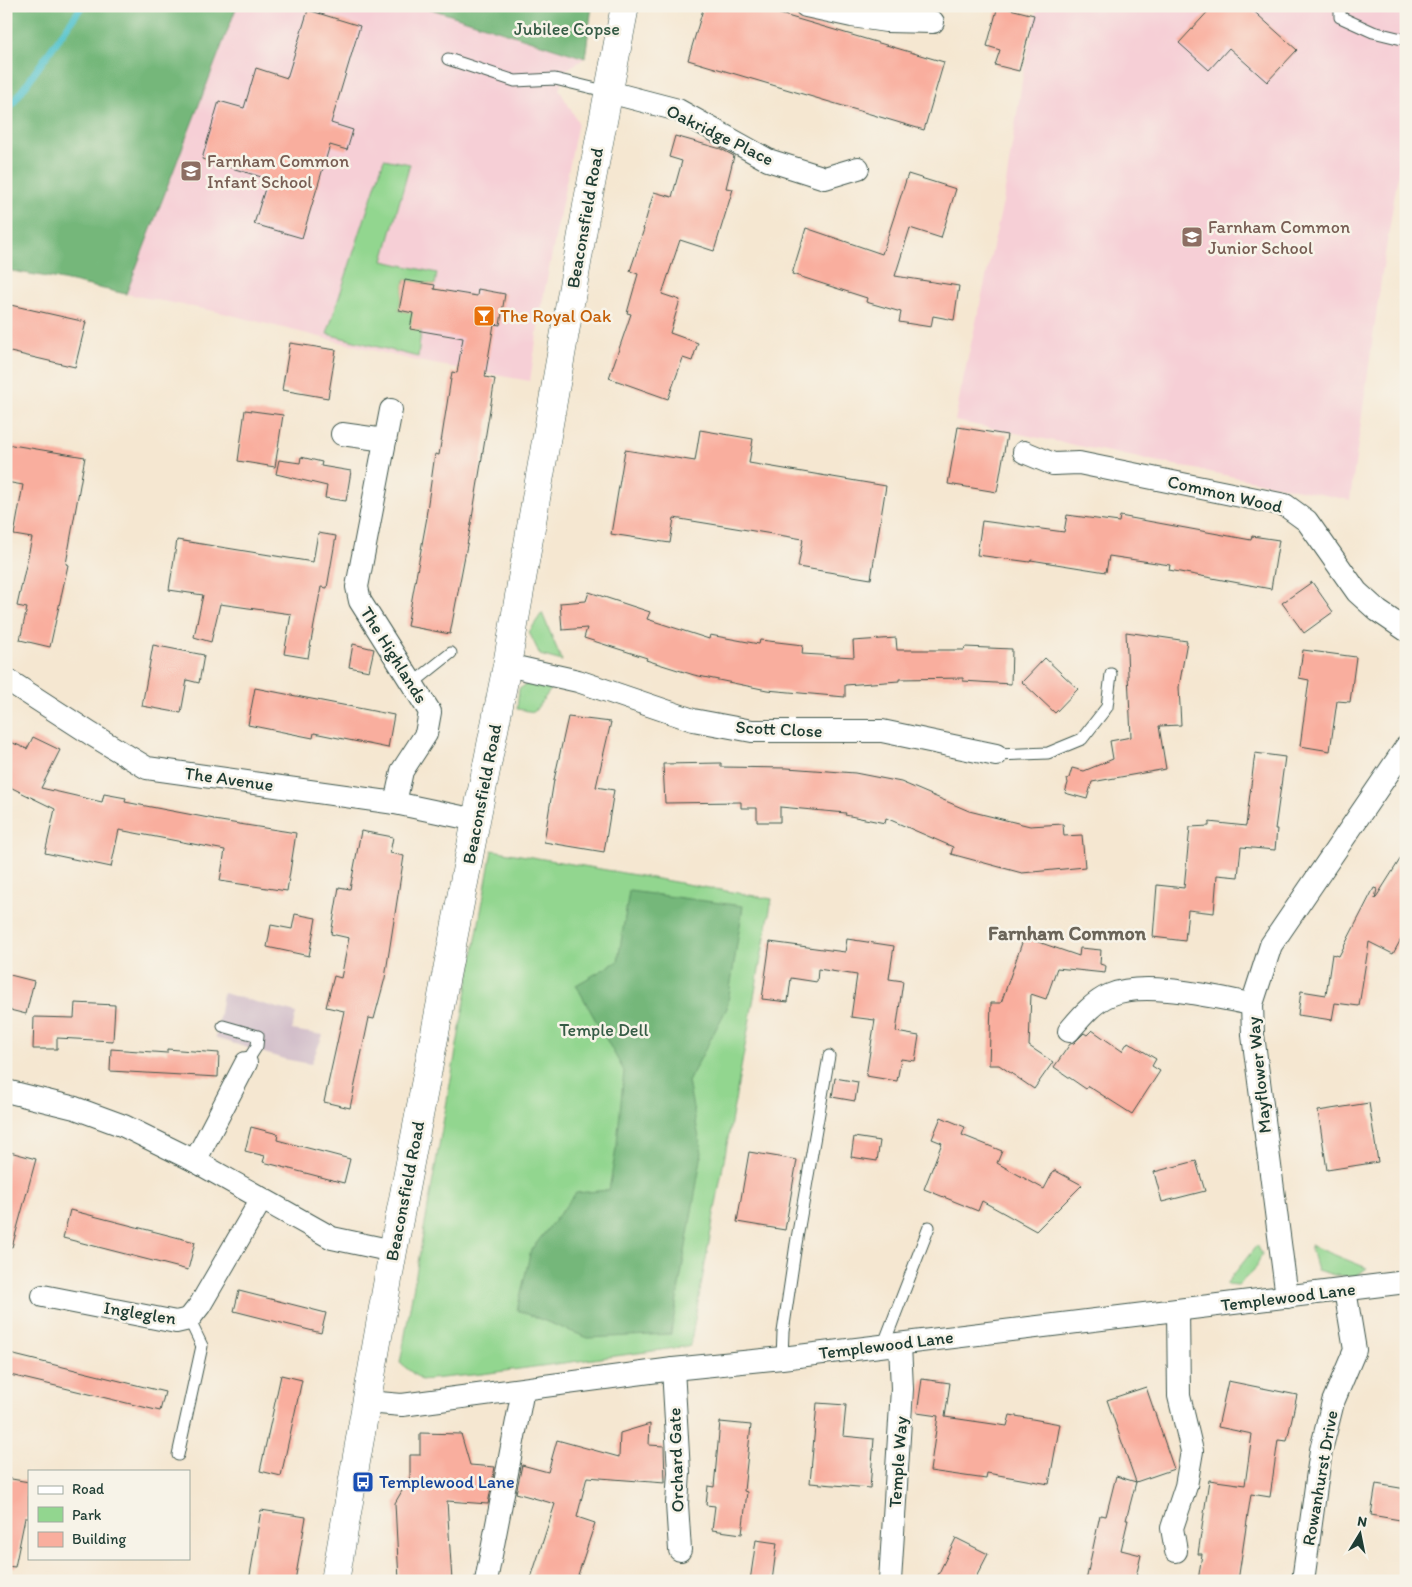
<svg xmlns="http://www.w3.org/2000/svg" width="1412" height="1587" font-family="Itim,sans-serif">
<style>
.built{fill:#f6cfd6}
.industrial{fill:#d1bdc9}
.green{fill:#92d68f;stroke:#588a62}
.forest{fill:#75b77a;stroke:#4a7a57}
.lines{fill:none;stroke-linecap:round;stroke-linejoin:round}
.stream{stroke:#57c4ce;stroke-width:7}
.building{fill:#f9ae9e}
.service-casing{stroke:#3f564c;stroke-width:13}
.minor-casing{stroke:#3f564c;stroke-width:24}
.primary-casing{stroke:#3f564c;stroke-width:29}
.service{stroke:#fff;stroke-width:11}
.minor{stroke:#fff;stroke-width:22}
.primary{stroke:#fff;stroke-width:28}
.labels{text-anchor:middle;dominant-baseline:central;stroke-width:5;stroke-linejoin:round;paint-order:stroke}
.park-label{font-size:18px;fill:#365c46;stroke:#f7f3e8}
.street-label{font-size:18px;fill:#1f3d34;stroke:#f7f3e8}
.education-label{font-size:18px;fill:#785e54;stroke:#f7f3e8;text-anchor:start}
.food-label{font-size:18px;fill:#c56008;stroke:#f7f3e8;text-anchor:start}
.transit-label{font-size:18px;fill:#164399;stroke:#f7f3e8;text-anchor:start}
.quarter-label{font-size:20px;font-weight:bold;fill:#6b6559;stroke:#f7f3e8}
</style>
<rect width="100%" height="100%" fill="#f7f3e8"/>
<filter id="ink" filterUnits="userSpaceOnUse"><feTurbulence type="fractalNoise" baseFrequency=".02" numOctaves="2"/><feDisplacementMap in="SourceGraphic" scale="10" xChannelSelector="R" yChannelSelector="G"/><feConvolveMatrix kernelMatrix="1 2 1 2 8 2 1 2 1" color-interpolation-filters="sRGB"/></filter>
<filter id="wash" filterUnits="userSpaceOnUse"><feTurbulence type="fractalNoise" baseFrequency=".0096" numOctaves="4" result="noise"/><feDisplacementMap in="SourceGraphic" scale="20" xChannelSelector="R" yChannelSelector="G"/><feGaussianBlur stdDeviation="1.12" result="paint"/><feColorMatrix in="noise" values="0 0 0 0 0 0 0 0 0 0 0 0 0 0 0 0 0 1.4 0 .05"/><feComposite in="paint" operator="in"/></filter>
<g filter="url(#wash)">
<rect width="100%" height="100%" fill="#f5e7d1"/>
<g class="built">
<polygon points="81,6 422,6 585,58 566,70 559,89 578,122 540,314 530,381 417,361 219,312 126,294 54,278 6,270 6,135"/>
<polygon points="1038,6 1406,6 1406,126 1382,273 1350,500 955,421 962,384 1003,202 1024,69"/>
</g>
<polygon class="industrial" points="223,993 296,1013 292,1030 323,1035 311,1064 284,1059 216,1038"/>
<g class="green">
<polygon points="384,159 410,164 383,261 437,273 435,285 405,280 399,310 413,313 421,331 418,357 327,334"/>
<polygon points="542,613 562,661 540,655 529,632"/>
<polygon points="537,678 558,680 534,712 517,709 519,689"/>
<polygon points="492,850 772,899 690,1346 482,1374 421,1380 400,1363"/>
<polygon points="1257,1245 1262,1254 1256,1268 1238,1285 1226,1284"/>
<polygon points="1310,1245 1367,1268 1355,1277 1334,1275 1317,1270"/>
</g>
<g class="forest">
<polygon points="6,6 237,6 126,294 54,278 6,270"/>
<polygon points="422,6 592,6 585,58"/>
<polygon points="629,891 743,906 727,1008 688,1082 702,1153 671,1334 588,1338 517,1310 531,1250 576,1193 609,1190 617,1143 624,1071 576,985 618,961"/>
</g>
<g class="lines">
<polyline class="stream" points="6,113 82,6"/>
</g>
<g id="blocks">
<g class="building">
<polygon points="704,6 753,6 944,62 924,130 688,60"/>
<polygon points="998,6 1034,15 1019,71 995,65 1000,50 987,46"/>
<polygon points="1213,6 1248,6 1297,50 1267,82 1229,48 1209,70 1179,43"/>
<polygon points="308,10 360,26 331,123 353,130 347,150 330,145 302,238 254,224 268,179 202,159 219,101 244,108 256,68 287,78"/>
<polygon points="675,136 721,149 734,156 726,188 733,189 714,251 680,240 662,294 680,300 670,333 698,343 692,361 683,358 668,399 609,378 631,314 627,313 638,274 630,271 644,229 643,229 654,192 672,197 682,161 669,157"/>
<polygon points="908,174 956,189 941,238 910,228 895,276 959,286 954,320 933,316 931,327 899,322 901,312 866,302 867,298 792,274 806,228 882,254"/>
<polygon points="405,280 435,285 434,289 477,296 478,289 505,294 500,325 494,324 485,377 495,379 471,524 450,634 407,626 427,517 426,517 435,454 439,455 452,372 457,373 463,338 410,329 413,313 399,310"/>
<polygon points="6,304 86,322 75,367 6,351"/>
<polygon points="290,343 336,350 328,398 282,390"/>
<polygon points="245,410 283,415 275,467 238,461"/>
<polygon points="958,427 1007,435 997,492 948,484"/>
<polygon points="700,430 753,439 749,463 886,486 871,579 798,567 803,539 674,518 670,543 611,534 625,450 695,461"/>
<polygon points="6,444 85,457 66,564 68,565 50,647 20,640 27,608 17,606 32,538 14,535 23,485 6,482"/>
<polygon points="301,457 322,462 321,466 351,471 346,501 325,498 327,486 276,474 279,460 300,463"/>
<polygon points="1067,515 1119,522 1120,516 1251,540 1252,536 1279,540 1271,589 1169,570 1170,565 1109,556 1106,572 1031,560 1030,562 977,555 982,521 1064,532"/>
<polygon points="318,533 336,536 327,588 321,587 308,658 284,654 291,614 220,604 211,642 194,637 203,595 169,590 177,540 313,562"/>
<polygon points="1312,582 1333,612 1304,633 1282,603"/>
<polygon points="589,592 650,612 647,619 709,639 710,635 759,644 760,640 803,645 802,654 854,657 853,641 896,638 897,650 964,650 965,647 1012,649 1011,684 963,681 963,678 899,679 899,681 845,685 845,697 767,690 694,675 646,660 647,658 584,638 587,628 562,630 560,603 586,601"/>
<polygon points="1126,632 1187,641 1179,687 1181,725 1159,726 1166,769 1092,782 1087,799 1065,793 1068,783 1067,779 1069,778 1072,768 1084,771 1113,759 1110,741 1131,737"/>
<polygon points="353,644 374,649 369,671 349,667"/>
<polygon points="153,645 204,655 199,683 187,680 181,713 142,706"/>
<polygon points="1303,650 1356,657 1350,702 1337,701 1330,751 1300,746 1309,680 1299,678"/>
<polygon points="1045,658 1078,689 1055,713 1022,682"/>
<polygon points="255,688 394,715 388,748 314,733 313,738 248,725"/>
<polygon points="568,717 611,722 596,787 614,790 604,852 544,842 554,780"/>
<polygon points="33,737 60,750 41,788 102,802 104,794 126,798 125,802 214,819 214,820 296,833 287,891 220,881 225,850 119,830 111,867 45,853 55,809 6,785 6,740 27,749"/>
<polygon points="1255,753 1285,757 1275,829 1277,829 1275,850 1241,847 1238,877 1217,875 1214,913 1188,910 1185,941 1153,937 1157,885 1184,888 1190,827 1209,826 1209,822 1246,826"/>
<polygon points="721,763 721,767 787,768 855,773 901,782 969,811 1030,826 1063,824 1064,836 1082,835 1085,867 1022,873 951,854 953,847 886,818 885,823 845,815 846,813 780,807 780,822 757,822 757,808 741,808 741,802 665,803 663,764"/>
<polygon points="361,831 393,837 390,853 404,856 385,978 374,1019 369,1018 350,1108 324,1102 344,1011 326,1007 334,976 341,978 349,938 331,934 339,887 350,889"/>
<polygon points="1406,850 1406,930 1393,954 1369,942 1359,1006 1335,1003 1332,1020 1298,1015 1301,991 1326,995 1332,954 1339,956 1374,888 1377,889 1375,899"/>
<polygon points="295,914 316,918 309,956 267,947 271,925 292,929"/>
<polygon points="1024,937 1079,956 1080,948 1101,950 1100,964 1106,966 1105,973 1057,968 1046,999 1031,994 1029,1046 1053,1062 1034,1089 999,1065 989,1065 991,1003 1001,1003"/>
<polygon points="847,939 894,946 889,979 903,981 896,1032 919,1036 915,1061 901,1059 897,1081 866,1076 875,1020 851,1017 857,975 818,969 817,982 791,978 788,1002 762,999 770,942 845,952"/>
<polygon points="6,974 34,981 26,1014 6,1009"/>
<polygon points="75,1003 115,1005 113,1041 57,1038 57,1049 33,1049 34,1017 74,1018"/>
<polygon points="1092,1030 1122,1051 1128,1042 1156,1059 1152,1066 1160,1071 1132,1114 1088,1086 1086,1089 1054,1067 1070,1044 1074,1043 1084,1033 1087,1035"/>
<polygon points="111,1049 167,1053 167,1049 219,1053 218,1077 110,1071"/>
<polygon points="835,1078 858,1082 855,1101 832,1097"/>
<polygon points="1369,1103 1378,1162 1327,1170 1318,1111"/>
<polygon points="941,1117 965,1127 962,1135 1002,1151 997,1163 1044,1189 1054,1170 1082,1185 1036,1231 982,1201 978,1211 924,1189 942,1143 932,1139"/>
<polygon points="251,1127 278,1134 277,1140 350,1159 344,1183 263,1162 265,1156 245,1151"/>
<polygon points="854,1137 880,1141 877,1161 851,1157"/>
<polygon points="10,1152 36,1159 12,1247 6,1246 6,1166"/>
<polygon points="749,1152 797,1160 785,1230 737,1222"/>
<polygon points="1196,1161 1205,1191 1162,1202 1154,1172"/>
<polygon points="70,1210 195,1242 188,1270 63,1238"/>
<polygon points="239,1291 326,1313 321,1333 234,1311"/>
<polygon points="6,1353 165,1392 160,1411 6,1374"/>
<polygon points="281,1375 302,1380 281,1476 260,1471"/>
<polygon points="922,1379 950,1383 945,1417 1007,1426 1010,1415 1060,1424 1049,1484 987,1473 986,1479 930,1471 938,1416 917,1413"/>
<polygon points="1228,1381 1297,1395 1287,1441 1278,1440 1270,1497 1251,1494 1238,1581 1198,1581 1202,1554 1198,1554 1209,1480 1245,1485 1252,1434 1218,1427"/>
<polygon points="1146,1387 1174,1469 1136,1482 1107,1400"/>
<polygon points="817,1403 846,1405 843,1436 874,1439 870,1488 810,1483"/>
<polygon points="720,1422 751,1425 744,1491 747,1492 742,1534 712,1530 715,1506 706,1505 708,1486 714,1487"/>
<polygon points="650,1424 649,1445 664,1446 665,1483 587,1477 577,1517 595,1523 576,1581 530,1581 555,1504 516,1493 522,1465 548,1472 557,1440 619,1457 620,1433"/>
<polygon points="420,1433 461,1434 470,1465 495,1467 488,1504 447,1501 452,1581 399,1581 395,1503 410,1477 410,1455 420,1455"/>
<polygon points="1116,1476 1136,1482 1126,1520 1128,1520 1121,1550 1141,1555 1135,1581 1086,1581 1100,1515 1106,1516"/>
<polygon points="6,1478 29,1482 29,1518 25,1518 15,1567 6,1566"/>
<polygon points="1376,1484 1406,1489 1406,1521 1371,1515"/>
<polygon points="261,1510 306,1517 295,1581 249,1581"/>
<polygon points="956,1538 988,1554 974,1581 935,1581"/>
<polygon points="756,1540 777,1543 772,1581 750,1581"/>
</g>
</g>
</g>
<g filter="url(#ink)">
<use href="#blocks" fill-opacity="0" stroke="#3f564c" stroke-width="1"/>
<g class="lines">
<g class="service-casing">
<g id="service">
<polyline points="1340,6 1340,17 1373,32 1406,40"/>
<polyline points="448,59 515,81 555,79 609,92"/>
<polyline points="412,684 451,653"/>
<polyline points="996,755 1048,753 1082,739 1107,707 1111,674"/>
<polyline points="223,1026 258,1036 257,1046 246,1063"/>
<polyline points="883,1346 929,1227"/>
<polyline points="782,1358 783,1332 796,1244 829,1056"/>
<polyline points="178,1455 202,1346 189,1319"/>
</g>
</g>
<g class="minor-casing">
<g id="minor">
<polyline points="806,6 852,16 886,21 933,22"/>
<polyline points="609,92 678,110 768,160 825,178 858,168"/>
<polyline points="391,410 357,587 360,601 430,712 426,734 402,771 395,803"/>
<polyline points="342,434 385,440"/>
<polyline points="1024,452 1053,464 1079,463 1285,505 1307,521 1357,592 1378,611 1406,630"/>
<polyline points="507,665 578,681 693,720 752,731 882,731 996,755"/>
<polyline points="6,679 91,734 147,768 395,803 476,820"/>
<path d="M 1069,1031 C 1081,1017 1093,1002 1110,995 C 1145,980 1213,997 1252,1004"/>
<polyline points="6,1091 75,1108 124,1126 195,1161 332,1238 393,1251"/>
<polyline points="195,1161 246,1063"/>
<polyline points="43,1296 176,1322 189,1319 200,1305 261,1200"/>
<polyline points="1287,1297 1253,1035 1252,1004 1271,945 1406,747"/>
<polyline points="673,1369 679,1472 677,1504 680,1550"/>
<polyline points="367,1402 402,1405 673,1369 782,1358 1406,1282"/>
<polyline points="1176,1551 1172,1528 1186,1486 1192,1451 1179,1396 1178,1310"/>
<polyline points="486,1581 523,1390"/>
<polyline points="890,1581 902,1389 900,1344"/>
<polyline points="1303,1581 1321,1450 1333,1402 1355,1350 1345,1290"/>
</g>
</g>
<g class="primary-casing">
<polyline id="primary" points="335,1581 393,1251 476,820 507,665 588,200 625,6"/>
</g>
<use href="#service" class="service"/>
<use href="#minor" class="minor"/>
<use href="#primary" class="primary"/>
</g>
</g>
<defs>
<g id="school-square" transform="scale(1.125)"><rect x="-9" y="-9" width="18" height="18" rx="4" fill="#8d6e63" stroke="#f7f3e8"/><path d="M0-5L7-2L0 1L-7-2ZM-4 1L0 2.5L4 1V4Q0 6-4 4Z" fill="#fff"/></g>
<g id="bar-square" transform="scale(1.125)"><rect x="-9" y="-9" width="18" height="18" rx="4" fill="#e8710a" stroke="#f7f3e8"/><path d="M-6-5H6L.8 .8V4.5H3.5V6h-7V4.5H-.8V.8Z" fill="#fff"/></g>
<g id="bus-square" transform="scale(1.125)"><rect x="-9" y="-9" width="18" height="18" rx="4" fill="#1a4fb4" stroke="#f7f3e8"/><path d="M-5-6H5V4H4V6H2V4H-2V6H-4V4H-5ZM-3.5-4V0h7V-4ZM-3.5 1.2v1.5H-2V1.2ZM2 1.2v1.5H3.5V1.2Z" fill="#fff"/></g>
</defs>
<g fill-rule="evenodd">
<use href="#school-square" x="191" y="171"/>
<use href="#school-square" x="1192" y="237"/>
<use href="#bar-square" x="484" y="316"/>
<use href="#bus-square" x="363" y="1482"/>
</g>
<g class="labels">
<g class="park-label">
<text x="567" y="29">Jubilee Copse</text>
<text x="604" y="1030">Temple Dell</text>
</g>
<g class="street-label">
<text transform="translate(720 135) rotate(26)">Oakridge Place</text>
<text transform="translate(585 218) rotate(-80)">Beaconsfield Road</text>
<text transform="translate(1225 494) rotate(13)">Common Wood</text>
<text transform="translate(394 655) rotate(58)">The Highlands</text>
<text transform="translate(779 729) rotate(3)">Scott Close</text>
<text transform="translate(229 779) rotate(8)">The Avenue</text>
<text transform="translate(482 794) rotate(-79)">Beaconsfield Road</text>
<text transform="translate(1259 1075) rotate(-96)">Mayflower Way</text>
<text transform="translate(405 1191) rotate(-79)">Beaconsfield Road</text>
<text transform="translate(1288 1297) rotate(-7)">Templewood Lane</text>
<text transform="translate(140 1313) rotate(9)">Ingleglen</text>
<text transform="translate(886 1345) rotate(-7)">Templewood Lane</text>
<text transform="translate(676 1460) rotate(-92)">Orchard Gate</text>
<text transform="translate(898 1462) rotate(-86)">Temple Way</text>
<text transform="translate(1320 1478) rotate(-80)">Rowanhurst Drive</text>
</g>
<g class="education-label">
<text x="207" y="161">Farnham Common<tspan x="207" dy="21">Infant School</tspan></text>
<text x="1208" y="227">Farnham Common<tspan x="1208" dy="21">Junior School</tspan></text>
</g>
<g class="food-label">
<text x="500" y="316">The Royal Oak</text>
</g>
<g class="transit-label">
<text x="379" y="1482">Templewood Lane</text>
</g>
<g class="quarter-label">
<text x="1067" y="933">Farnham Common</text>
</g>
</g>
<rect width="1412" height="1587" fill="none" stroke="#f7f3e8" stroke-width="25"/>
<rect x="28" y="1470" width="162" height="90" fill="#f7f3e8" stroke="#a1aaa0"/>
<rect x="38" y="1486" width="25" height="8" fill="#ffffff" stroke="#a1aaa0"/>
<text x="72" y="1494" font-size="15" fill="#1f3d34">Road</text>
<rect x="38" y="1507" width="25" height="15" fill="#92d68f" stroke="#a1aaa0"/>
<text x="72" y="1520" font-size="15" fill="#1f3d34">Park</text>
<rect x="38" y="1532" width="25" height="15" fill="#f9ae9e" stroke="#a1aaa0"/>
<text x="72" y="1544" font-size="15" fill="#1f3d34">Building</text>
<g transform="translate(1360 1534) rotate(10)" stroke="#f7f3e8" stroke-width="4" paint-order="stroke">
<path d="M0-4L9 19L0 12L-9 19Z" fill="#1f3d34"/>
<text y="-8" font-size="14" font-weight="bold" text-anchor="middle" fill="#1f3d34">N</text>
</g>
</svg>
